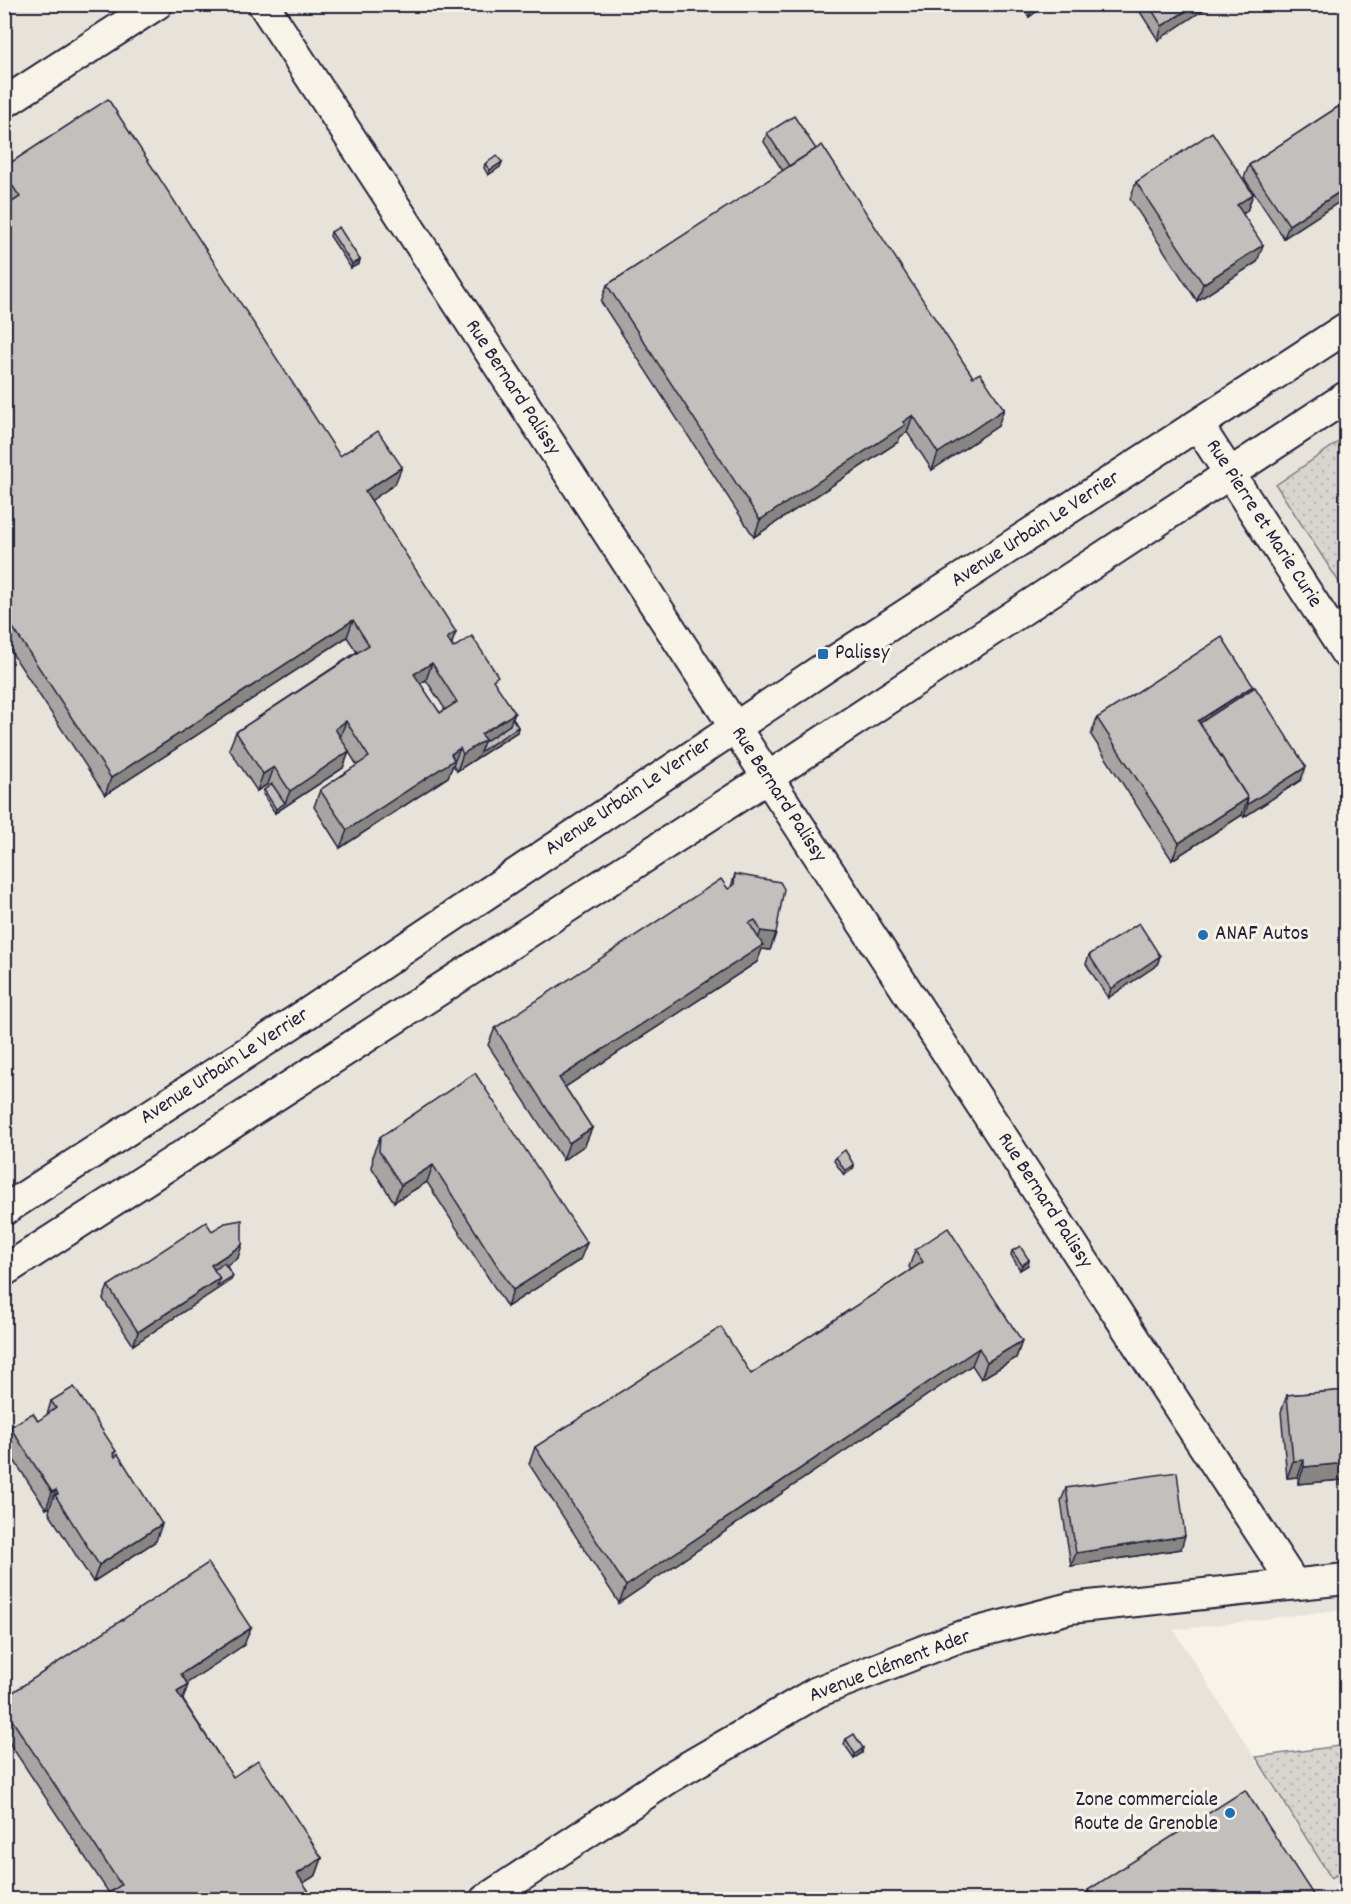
<svg xmlns="http://www.w3.org/2000/svg" width="1351" height="1904" font-family="Dekko,sans-serif">
<style>
.built{fill:#e7e3db}
.grass{fill:url(#grass-dots);stroke:#7d7c85;stroke-width:1.5}
.lines{fill:none;stroke-linecap:round;stroke-linejoin:round}
.minor-casing{stroke:#22223b;stroke-width:34}
.minor{stroke:#f7f3e8;stroke-width:30}
.wall{fill:#a7a4a3;stroke:#22223b;stroke-width:1.5;fill-rule:evenodd}
.shaded-wall{fill:#888684;stroke:#22223b;stroke-width:1.5}
.building{fill:#c2bfbd;stroke:#22223b;stroke-width:1.5;fill-rule:evenodd}
.poi-dot{fill:#1f6fb2;stroke:#f7f3e8;stroke-width:2}
.labels{text-anchor:middle;dominant-baseline:central;stroke-width:6;stroke-linejoin:round;paint-order:stroke}
.street-label{font-size:21px;fill:#22223b;stroke:#f7f3e8}
.poi-label{font-size:21px;fill:#22223b;stroke:#f7f3e8;text-anchor:start}
</style>
<defs>
<pattern id="grass-dots" width="8" height="8" patternUnits="userSpaceOnUse" patternTransform="scale(1.5)"><rect width="8" height="8" fill="#d8d5cf"/><path d="M2 2h.1M6 6h.1" fill="none" stroke="#b9b7b3" stroke-width="1.8" stroke-linecap="round"/></pattern>
</defs>
<rect width="100%" height="100%" fill="#f7f3e8"/>
<filter id="ink" filterUnits="userSpaceOnUse"><feTurbulence type="fractalNoise" baseFrequency=".0167" numOctaves="2"/><feDisplacementMap in="SourceGraphic" scale="12" xChannelSelector="R" yChannelSelector="G"/><feConvolveMatrix kernelMatrix="1 2 1 2 8 2 1 2 1" color-interpolation-filters="sRGB"/></filter>
<g filter="url(#ink)">
<polygon class="built" points="5,5 1346,5 1346,1609 1174,1630 1330,1878 1346,1870 1346,1899 5,1899"/>
<g class="grass">
<polygon points="1346,437 1346,593 1276,485"/>
<polygon points="1346,1745 1346,1870 1331,1878 1256,1757"/>
</g>
<g class="lines">
<g class="minor-casing">
<g id="minor">
<polyline points="263,4 1294,1584"/>
<polyline points="4,103 157,4"/>
<polyline points="1198,425 1346,653"/>
<polyline points="4,1210 308,1013 830,664 1346,328"/>
<polyline points="4,1271 767,778 1346,397"/>
<polyline points="485,1900 669,1778 817,1692 959,1637 1070,1608 1346,1579"/>
</g>
</g>
<use href="#minor" class="minor"/>
</g>
<g class="wall">
<polygon points="1021,4 1047,4 1029,17"/>
<polygon points="1135,4 1212,4 1158,40"/>
<polygon points="1347,101 1284,238 1244,178 1249,165"/>
<polygon points="767,133 998,426 932,470 907,432 900,437 898,442 754,537 601,302 607,285 783,171 764,142"/>
<polygon points="502,162 500,167 488,175 484,168 485,164"/>
<path d="M 4,167 L 340,456 L 395,484 L 371,500 L 452,645 L 453,648 L 495,684 L 515,713 L 513,718 L 518,727 L 517,732 L 457,771 L 453,765 L 452,767 L 448,777 L 340,848 L 314,807 L 320,790 L 357,765 L 349,752 L 343,768 L 275,813 L 263,794 L 264,790 L 269,786 L 268,784 L 257,791 L 229,749 L 236,732 L 357,652 L 347,637 L 105,795 L 4,641 L 4,207 L 8,205 L 4,199 ZM 426,680 L 445,709 L 440,713 L 420,684 Z"/>
<polygon points="1136,182 1253,194 1247,211 1243,214 1257,262 1197,301 1130,199"/>
<polygon points="331,232 359,264 351,268 330,236"/>
<polygon points="1253,686 1252,690 1301,780 1244,817 1242,815 1172,860 1091,735 1097,718"/>
<polygon points="735,874 776,933 770,950 762,949 757,962 565,1087 592,1128 585,1145 563,1160 488,1045 495,1028 728,889 731,887"/>
<polygon points="1089,955 1160,956 1157,965 1108,998 1086,964"/>
<polygon points="475,1073 580,1260 507,1307 427,1182 394,1202 372,1168 373,1154 380,1137"/>
<polygon points="836,1157 854,1165 853,1169 844,1175 834,1161"/>
<polygon points="212,1231 238,1258 226,1265 233,1276 231,1280 133,1345 103,1299 108,1286"/>
<polygon points="915,1250 1022,1341 1016,1358 981,1379 972,1365 619,1603 529,1464 535,1447 751,1374 911,1270 909,1267"/>
<polygon points="1012,1251 1029,1260 1028,1265 1020,1270 1011,1255"/>
<polygon points="1347,1390 1347,1485 1341,1485 1341,1480 1298,1484 1298,1477 1287,1478 1281,1412 1287,1395"/>
<polygon points="51,1401 116,1451 114,1456 156,1541 93,1582 49,1513 50,1507 46,1509 4,1445 10,1427 38,1421 47,1415"/>
<polygon points="1066,1488 1181,1549 1071,1566 1061,1501"/>
<polygon points="244,1645 187,1683 183,1700 233,1777 322,1858 316,1875 303,1883 314,1899 101,1899 101,1898 109,1893 4,1735 4,1698"/>
<polygon points="846,1739 862,1753 854,1758 844,1744"/>
<polygon points="1088,1890 1316,1899 1085,1899"/>
</g>
<g class="shaded-wall">
<polygon points="1033,4 1047,4 1029,17"/>
<polygon points="1197,4 1212,4 1158,40 1162,26"/>
<polygon points="502,162 500,167 488,175 490,170"/>
<polygon points="1347,187 1347,197 1284,238 1289,225"/>
<polygon points="1253,194 1247,211 1230,222 1237,205"/>
<polygon points="1263,245 1257,262 1197,301 1203,284"/>
<polygon points="360,260 359,264 351,268 352,264"/>
<polygon points="1004,409 998,426 932,470 938,453"/>
<polygon points="913,415 907,432 900,437 898,442 754,537 760,520"/>
<polygon points="402,467 395,484 359,509 365,491"/>
<polygon points="353,620 347,637 105,795 111,778"/>
<polygon points="456,632 450,649 447,638"/>
<polygon points="432,663 426,680 408,691 414,674"/>
<polygon points="1253,686 1247,703 1201,732 1198,721"/>
<polygon points="515,713 508,730 518,727 517,732 457,771 463,754 481,734"/>
<polygon points="346,721 340,738 335,729"/>
<polygon points="460,748 448,777 340,848 347,830"/>
<polygon points="349,751 343,768 275,813 276,809 285,803 290,791"/>
<polygon points="274,767 268,784 257,791 263,774"/>
<polygon points="1306,767 1301,780 1244,817 1248,804"/>
<polygon points="1248,798 1242,815 1172,860 1179,843"/>
<polygon points="761,931 776,933 770,950 762,949 757,962 553,1095 559,1078 755,948"/>
<polygon points="1160,956 1157,965 1108,998 1111,989"/>
<polygon points="592,1128 585,1145 563,1160 569,1143"/>
<polygon points="433,1165 427,1182 394,1202 401,1185"/>
<polygon points="854,1165 853,1169 844,1175 845,1171"/>
<polygon points="587,1243 580,1260 507,1307 513,1290"/>
<polygon points="242,1245 238,1258 210,1276 211,1265"/>
<polygon points="1029,1260 1028,1265 1020,1270 1022,1265"/>
<polygon points="233,1276 231,1280 133,1345 138,1332 220,1278"/>
<polygon points="1022,1341 1016,1358 981,1379 987,1362"/>
<polygon points="979,1348 972,1365 619,1603 626,1586"/>
<polygon points="1304,1460 1298,1477 1287,1478 1293,1461"/>
<polygon points="1347,1463 1341,1480 1298,1484 1304,1467"/>
<polygon points="1347,1471 1347,1485 1341,1485"/>
<polygon points="56,1490 50,1507 46,1509 52,1492"/>
<polygon points="162,1524 156,1541 93,1582 99,1565"/>
<polygon points="1185,1536 1181,1549 1071,1566 1076,1553"/>
<polygon points="251,1628 244,1645 175,1691 181,1674"/>
<polygon points="188,1685 182,1702 177,1692"/>
<polygon points="863,1748 862,1753 854,1758 855,1754"/>
<polygon points="322,1858 316,1875 291,1891 297,1874"/>
</g>
<g class="building">
<polygon points="1148,4 1197,4 1162,26"/>
<path d="M 108,99 L 340,456 L 378,431 L 402,467 L 365,491 L 456,632 L 447,638 L 453,648 L 472,636 L 498,676 L 493,680 L 515,713 L 481,734 L 485,740 L 463,754 L 460,748 L 451,754 L 454,760 L 347,830 L 320,790 L 369,757 L 346,721 L 335,729 L 349,751 L 290,791 L 274,767 L 263,774 L 236,732 L 369,645 L 353,620 L 111,778 L 4,614 L 4,207 L 20,197 L 4,173 L 4,167 ZM 432,663 L 457,702 L 440,713 L 414,674 Z"/>
<polygon points="1347,101 1347,187 1289,225 1249,165"/>
<polygon points="794,116 816,149 789,166 767,133"/>
<polygon points="1212,132 1253,194 1237,205 1263,245 1203,284 1136,182"/>
<polygon points="822,145 973,377 980,373 1004,409 938,453 913,415 903,422 905,425 760,520 607,285"/>
<polygon points="497,156 502,162 490,170 485,164"/>
<polygon points="339,227 360,260 352,264 331,232"/>
<polygon points="1222,637 1253,686 1198,721 1248,798 1179,843 1097,718"/>
<polygon points="1255,687 1306,767 1248,804 1247,802 1248,798 1200,723"/>
<polygon points="512,718 518,727 480,752 484,742 510,725"/>
<polygon points="272,784 285,803 276,809 264,790"/>
<polygon points="735,874 780,882 784,889 776,933 761,931 755,920 749,923 763,945 559,1078 592,1128 569,1143 495,1028 721,879 728,889 734,885"/>
<polygon points="1139,923 1160,956 1111,989 1089,955"/>
<polygon points="475,1073 587,1243 513,1290 433,1165 401,1185 379,1151 380,1137"/>
<polygon points="845,1150 854,1165 845,1171 836,1157"/>
<polygon points="242,1220 242,1245 211,1265 220,1278 138,1332 108,1286 206,1222 212,1231 225,1223"/>
<polygon points="948,1228 1022,1341 987,1362 979,1348 626,1586 535,1447 721,1327 751,1374 923,1262 915,1250"/>
<polygon points="1020,1246 1029,1260 1022,1265 1012,1251"/>
<polygon points="224,1263 233,1276 217,1286 220,1278 214,1270"/>
<polygon points="74,1387 116,1451 113,1453 115,1457 118,1454 162,1524 99,1565 55,1495 58,1494 56,1490 52,1492 10,1427 33,1413 38,1421 56,1408 51,1401"/>
<polygon points="1347,1390 1347,1463 1304,1467 1304,1460 1293,1461 1287,1395"/>
<polygon points="1177,1472 1185,1536 1076,1553 1066,1488"/>
<polygon points="208,1563 251,1628 181,1674 188,1685 177,1692 233,1777 258,1760 322,1858 297,1874 314,1899 102,1899 101,1898 121,1885 4,1708 4,1698"/>
<polygon points="854,1734 863,1748 855,1754 846,1739"/>
<polygon points="1245,1790 1316,1899 1094,1899 1088,1890"/>
</g>
</g>
<g class="poi-dot">
<rect x="817" y="648" width="12" height="12" rx="3"/>
<circle cx="1203" cy="935" r="6"/>
<circle cx="1230" cy="1813" r="6"/>
</g>
<g class="labels">
<g class="street-label">
<text transform="translate(512 388) rotate(57)">Rue Bernard Palissy</text>
<text transform="translate(1263 524) rotate(57)">Rue Pierre et Marie Curie</text>
<text transform="translate(1036 530) rotate(-33)">Avenue Urbain Le Verrier</text>
<text transform="translate(778 795) rotate(57)">Rue Bernard Palissy</text>
<text transform="translate(629 797) rotate(-34)">Avenue Urbain Le Verrier</text>
<text transform="translate(225 1067) rotate(-33)">Avenue Urbain Le Verrier</text>
<text transform="translate(1044 1201) rotate(57)">Rue Bernard Palissy</text>
<text transform="translate(890 1667) rotate(-21)">Avenue Clément Ader</text>
</g>
<g class="poi-label">
<text x="835" y="654">Palissy</text>
<text x="1215" y="935">ANAF Autos</text>
<text x="1218" y="1801" text-anchor="end">Zone commerciale<tspan x="1218" dy="24">Route de Grenoble</tspan></text>
</g>
</g>
<rect width="1351" height="1904" fill="none" stroke="#f7f3e8" stroke-width="24"/>
<rect x="12" y="12" width="1327" height="1880" fill="none" stroke="#22223b" stroke-width="2" filter="url(#ink)"/>
</svg>
